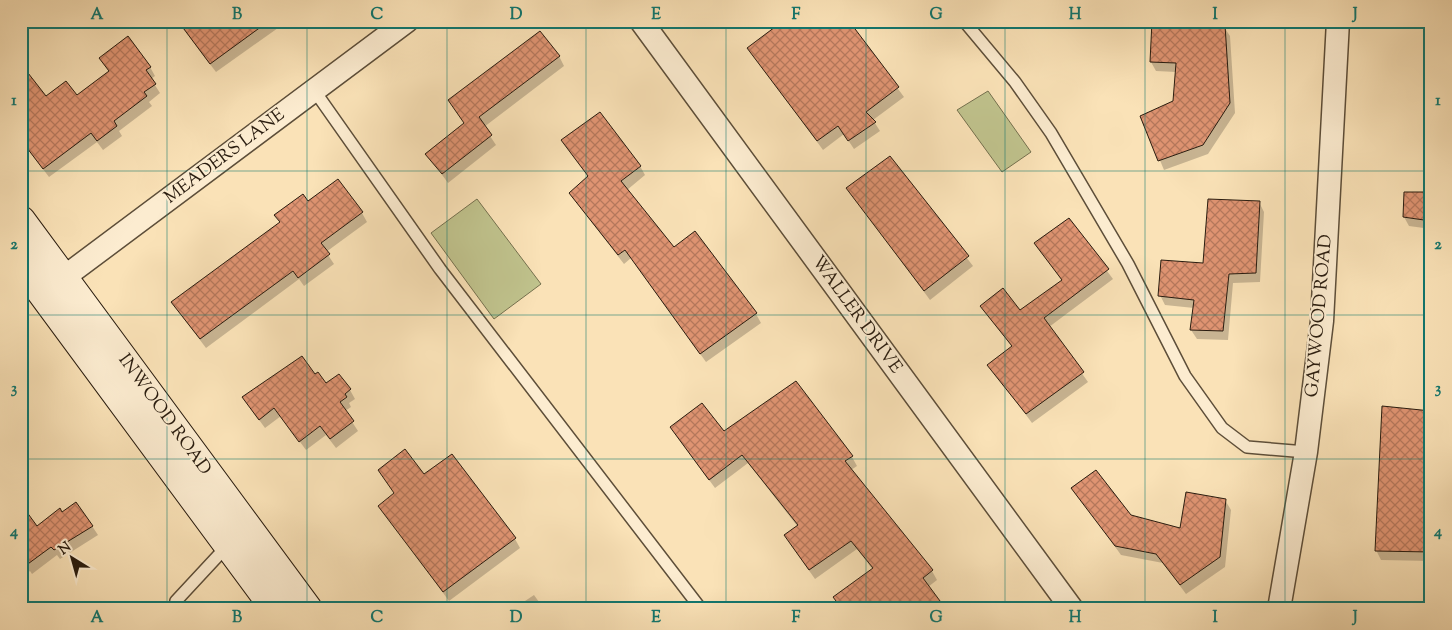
<svg xmlns="http://www.w3.org/2000/svg" width="1452" height="630" font-family="'Sorts Mill Goudy',serif">
<style>
.grass{fill:#c0c38d;stroke:#74704e}
.shadow{fill:#0003}
.building{fill:url(#building-cross-hatch);stroke:#291c0f}
.lines{fill:none;stroke-linecap:round;stroke-linejoin:round}
.service-casing{stroke:#5d4e39;stroke-width:14}
.minor-casing{stroke:#5d4e39;stroke-width:25}
.secondary-casing{stroke:#291c0f;stroke-width:30}
.service{stroke:#fcecd0;stroke-width:11}
.minor{stroke:#fcecd0;stroke-width:22}
.secondary{stroke:#fcecd0;stroke-width:28}
.grid{fill:none;stroke:#0f766e;stroke-width:1;stroke-opacity:0.55}
.labels{text-anchor:middle;dominant-baseline:central;stroke-width:4;stroke-linejoin:round;paint-order:stroke}
.street-label{font-size:18px;fill:#291c0f;stroke:#fcecd0}
.neatline{fill:none;stroke:#0f766e;stroke-width:2}
.grid-label{font-size:16px;text-anchor:middle;font-weight:bold;fill:#0f766e}
</style>
<defs>
<pattern id="building-cross-hatch" width="8" height="8" patternUnits="userSpaceOnUse" patternTransform="scale(1.25)"><rect width="8" height="8" fill="#df9472"/><path d="M0 0l8 8M0 8l8-8" fill="none" stroke="#b5785c"/></pattern>
</defs>
<rect width="100%" height="100%" fill="#fae2b7"/>
<filter id="stains"><feTurbulence type="fractalNoise" baseFrequency=".004" numOctaves="4"/><feColorMatrix values="0 0 0 0 .2 0 0 0 0 .09 0 0 0 0 .02 0 0 0 .5 -.17"/></filter>
<radialGradient id="worn" r=".72"><stop offset=".6" stop-color="#630" stop-opacity="0"/><stop offset="1" stop-color="#630" stop-opacity=".3"/></radialGradient>
<g class="grass">
<polygon points="988,91 1031,152 1002,172 957,110"/>
<polygon points="477,199 541,284 494,319 431,233"/>
</g>
<g class="shadow">
<polygon points="177,21 274,21 278,28 216,72"/>
<polygon points="848,21 904,97 873,120 880,131 854,149 844,134 823,150 749,49"/>
<polygon points="1224,27 1230,36 1235,113 1208,154 1164,170 1142,117 1174,102 1176,72 1156,71 1151,62"/>
<polygon points="559,56 564,66 484,127 496,145 448,183 427,154 465,124"/>
<polygon points="100,58 150,67 155,76 151,79 160,93 149,102 152,106 119,131 122,136 103,150 97,142 49,177 21,140 21,66 45,98 76,97 109,72"/>
<polygon points="563,141 640,166 645,175 627,190 674,249 756,314 761,323 706,362 631,258 624,264 576,202 570,193 589,177"/>
<polygon points="890,158 973,266 930,300 848,189"/>
<polygon points="1431,194 1431,229 1409,226 1404,217"/>
<polygon points="1259,202 1264,212 1260,282 1233,283 1228,340 1197,339 1191,330 1194,308 1165,305 1160,295 1204,264"/>
<polygon points="308,203 362,213 367,222 326,252 334,264 304,286 299,279 206,348 178,311 281,223"/>
<polygon points="1069,220 1113,279 1049,327 1088,382 1032,423 989,365 1012,347 982,307 1019,311 1062,281 1036,244"/>
<polygon points="315,375 326,385 350,390 355,399 349,403 351,407 345,411 358,431 336,448 326,435 306,450 281,416 265,428 249,406"/>
<polygon points="1431,413 1431,561 1381,560 1376,550"/>
<polygon points="724,433 852,457 857,466 851,470 932,571 937,580 928,587 944,609 842,609 835,598 873,570 857,549 815,579 791,545 798,527 748,463 715,488 677,436"/>
<polygon points="423,476 515,539 520,548 449,601 380,507"/>
<polygon points="1073,488 1130,516 1181,530 1225,500 1231,510 1225,567 1186,594 1163,563 1121,555"/>
<polygon points="21,506 37,527 62,514 92,526 98,535 60,559 57,555 32,574 30,571 21,578"/>
<polygon points="534,595 544,609 513,609"/>
</g>
<g class="building">
<polygon points="178,21 269,21 210,64"/>
<polygon points="783,21 849,21 899,87 866,112 876,122 848,141 838,126 817,141 747,48"/>
<polygon points="1152,21 1225,25 1230,103 1203,145 1158,161 1140,116 1173,101 1176,63 1150,62"/>
<polygon points="540,31 560,56 479,117 492,135 442,174 425,154 464,123 448,100"/>
<polygon points="128,36 151,67 146,70 156,84 144,92 147,96 114,121 117,126 97,141 91,133 43,169 21,140 21,64 46,96 66,81 77,95 109,71 99,58"/>
<polygon points="600,112 641,166 621,181 674,247 695,231 757,313 700,354 625,250 618,255 569,193 588,176 561,140"/>
<polygon points="890,156 969,256 924,291 846,188"/>
<polygon points="338,179 363,212 321,243 330,254 298,278 293,271 200,339 171,302 280,222 274,215 303,194 308,201"/>
<polygon points="1404,192 1431,192 1431,221 1403,217"/>
<polygon points="1208,199 1260,201 1256,273 1229,274 1223,331 1190,330 1194,300 1158,296 1161,260 1203,263"/>
<polygon points="1069,218 1109,269 1044,318 1084,372 1026,414 987,365 1012,346 980,306 1003,288 1020,310 1062,280 1034,243"/>
<polygon points="302,356 315,374 318,372 326,383 339,374 351,389 345,394 347,397 340,402 354,421 330,439 320,426 299,442 274,408 259,420 242,397"/>
<polygon points="796,381 853,456 845,461 933,570 923,578 946,609 842,609 833,597 873,568 851,541 809,570 784,535 798,525 742,455 709,480 670,427 702,403 724,431"/>
<polygon points="1382,406 1431,411 1431,552 1375,551"/>
<polygon points="405,449 424,474 452,454 516,538 443,592 378,506 394,493 378,470"/>
<polygon points="1096,470 1131,515 1180,528 1186,492 1226,499 1220,557 1180,585 1156,554 1115,546 1071,488"/>
<polygon points="76,502 93,526 54,550 51,547 21,569 21,504 37,526 60,508 62,512"/>
</g>
<g class="lines">
<g class="service-casing">
<g id="service">
<polyline points="964,21 1015,82 1051,133 1128,264 1185,376 1222,428 1247,447 1306,452"/>
<polyline points="314,90 440,269 701,609"/>
<polyline points="181,609 176,601 228,545"/>
</g>
</g>
<g class="minor-casing">
<g id="minor">
<polyline points="641,21 1072,609"/>
<polyline points="51,287 407,21"/>
<polyline points="1279,609 1306,452 1322,321 1338,21"/>
</g>
</g>
<g class="secondary-casing">
<g id="secondary">
<polyline points="21,220 308,609"/>
<polyline points="21,265 275,609"/>
</g>
</g>
<use href="#service" class="service"/>
<use href="#minor" class="minor"/>
<use href="#secondary" class="secondary"/>
</g>
<path class="grid" d="M 167,21 L 167,609M 307,21 L 307,609M 447,21 L 447,609M 586,21 L 586,609M 726,21 L 726,609M 866,21 L 866,609M 1005,21 L 1005,609M 1145,21 L 1145,609M 1285,21 L 1285,609M 21,171 L 1431,171M 21,315 L 1431,315M 21,459 L 1431,459"/>
<g class="labels">
<g class="street-label">
<text transform="translate(225 157) rotate(-37)">MEADERS LANE</text>
<text transform="translate(856 315) rotate(54)">WALLER DRIVE</text>
<text transform="translate(1320 316) rotate(-85)">GAYWOOD ROAD</text>
<text transform="translate(164 415) rotate(54)">INWOOD ROAD</text>
</g>
</g>
<rect width="1452" height="630" fill="none" stroke="#fae2b7" stroke-width="55"/>
<g transform="translate(72 558) rotate(323)" stroke="#fcecd0" stroke-width="4" paint-order="stroke">
<path d="M0-4L9 19L0 12L-9 19Z" fill="#291c0f"/>
<text y="-8" font-size="14" font-weight="bold" text-anchor="middle" fill="#291c0f">N</text>
</g>
<rect x="28" y="28" width="1396" height="574" class="neatline"/>
<g class="grid-label">
<text x="97" y="19">A</text>
<text x="237" y="19">B</text>
<text x="377" y="19">C</text>
<text x="516" y="19">D</text>
<text x="656" y="19">E</text>
<text x="796" y="19">F</text>
<text x="936" y="19">G</text>
<text x="1075" y="19">H</text>
<text x="1215" y="19">I</text>
<text x="1355" y="19">J</text>
<text x="14" y="105">1</text>
<text x="1438" y="105">1</text>
<text x="14" y="249">2</text>
<text x="1438" y="249">2</text>
<text x="14" y="393">3</text>
<text x="1438" y="393">3</text>
<text x="14" y="536">4</text>
<text x="1438" y="536">4</text>
<text x="97" y="622">A</text>
<text x="237" y="622">B</text>
<text x="377" y="622">C</text>
<text x="516" y="622">D</text>
<text x="656" y="622">E</text>
<text x="796" y="622">F</text>
<text x="936" y="622">G</text>
<text x="1075" y="622">H</text>
<text x="1215" y="622">I</text>
<text x="1355" y="622">J</text>
</g>
<rect width="100%" height="100%" filter="url(#stains)"/>
<rect width="100%" height="100%" fill="url(#worn)"/>
</svg>
